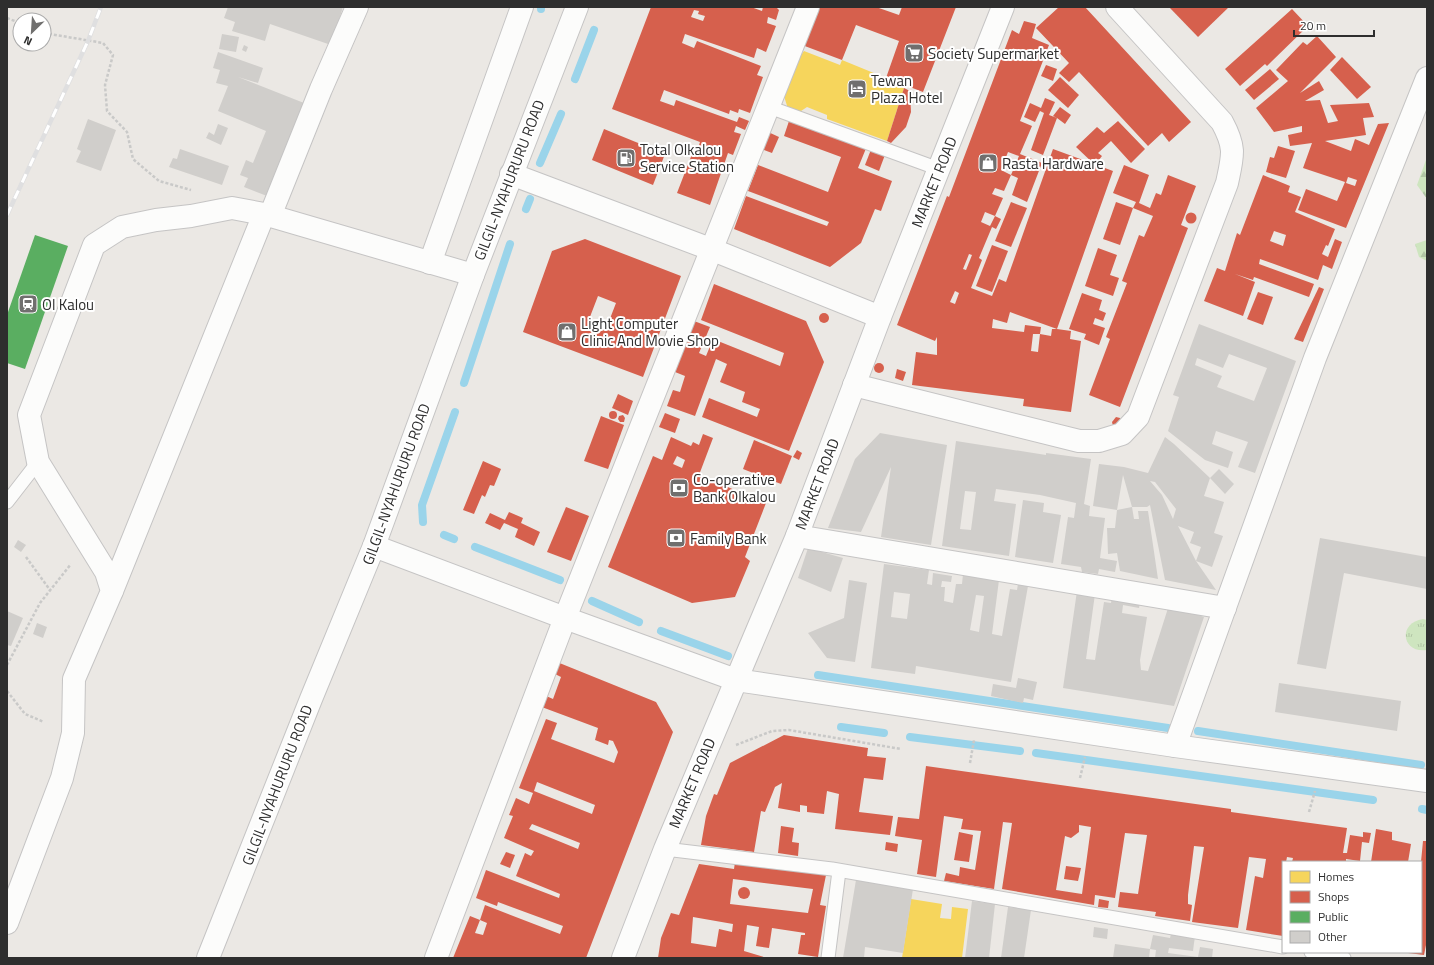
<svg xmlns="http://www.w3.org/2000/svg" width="1434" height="965" font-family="'Titillium Web',sans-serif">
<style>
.grass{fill:url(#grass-tufts)}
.forest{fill:url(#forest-firs)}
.homes{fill:#f6d55c}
.shops{fill:#d6604d;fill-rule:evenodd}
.public{fill:#5aae61}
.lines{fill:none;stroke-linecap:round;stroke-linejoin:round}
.stream{stroke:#9ad4ea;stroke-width:8}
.building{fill:#d0cecb;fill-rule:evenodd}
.lane-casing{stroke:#c5c4c4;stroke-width:15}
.street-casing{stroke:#c5c4c4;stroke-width:24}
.secondary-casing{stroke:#c5c4c4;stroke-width:24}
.path{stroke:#c9c9c8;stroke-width:2.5;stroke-dasharray:3 2;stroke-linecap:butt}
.lane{stroke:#fcfcfb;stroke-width:13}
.street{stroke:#fcfcfb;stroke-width:22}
.secondary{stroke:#fcfcfb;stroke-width:22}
.rail-casing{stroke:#dfdfe0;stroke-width:4.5}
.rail{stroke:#fff;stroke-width:3;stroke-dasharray:9;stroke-linecap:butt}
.labels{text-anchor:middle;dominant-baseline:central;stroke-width:4;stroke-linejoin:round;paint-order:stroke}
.poi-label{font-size:15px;fill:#2e2e2e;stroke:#fff;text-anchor:start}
.street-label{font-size:15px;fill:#2e2e2e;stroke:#fff}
</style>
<defs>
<pattern id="grass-tufts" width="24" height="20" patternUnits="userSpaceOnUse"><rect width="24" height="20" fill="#cee5bf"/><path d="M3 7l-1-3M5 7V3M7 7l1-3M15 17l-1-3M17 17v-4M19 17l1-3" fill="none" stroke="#b1c5a4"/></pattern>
<pattern id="forest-firs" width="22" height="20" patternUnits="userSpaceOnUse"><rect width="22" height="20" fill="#cee5bf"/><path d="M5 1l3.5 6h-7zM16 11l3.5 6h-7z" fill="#b1c5a4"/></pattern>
</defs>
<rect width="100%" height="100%" fill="#ebe8e4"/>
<path class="grass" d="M 1423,619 L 1427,620 L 1427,650 C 1402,654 1397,623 1423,619 Z"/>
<g class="forest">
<polygon points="1427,157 1427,199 1417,185"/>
<polygon points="1427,240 1427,261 1419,257 1415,244"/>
</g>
<g class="homes">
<polygon points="804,51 840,65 842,60 886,78 885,81 904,88 887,141 827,119 827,115 807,107 801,111 800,115 789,112 783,93 794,65"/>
<polygon points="911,899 942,904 940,918 951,919 952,907 968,909 962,958 902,958"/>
</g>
<g class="shops">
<path d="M 651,7 L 751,7 L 762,11 L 763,7 L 776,7 L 779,10 L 776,20 L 768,17 L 767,23 L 776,26 L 766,52 L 757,48 L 754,58 L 685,34 L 682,43 L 694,48 L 697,41 L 761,66 L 757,75 L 763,77 L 750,113 L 739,109 L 738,113 L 730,110 L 729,114 L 664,90 L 660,101 L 674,106 L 676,100 L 737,122 L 739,117 L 749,121 L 745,130 L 736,126 L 734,132 L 741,134 L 733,155 L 728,153 L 710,205 L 677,193 L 692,154 L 696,155 L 700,142 L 612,109 ZM 694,10 L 699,11 L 698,14 L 705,16 L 703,21 L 691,17 Z"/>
<polygon points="816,7 876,7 899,15 902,7 956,7 923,92 886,78 899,41 856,25 842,60 802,45"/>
<polygon points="1059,7 1085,7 1191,122 1169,142 1162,133 1148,146 1079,72 1069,82 1059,73 1069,63 1036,28"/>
<polygon points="1169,7 1229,7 1198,37"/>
<polygon points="1292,9 1308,26 1267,66 1265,64 1240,86 1225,69"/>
<path d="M 1024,21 L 1036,24 L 1032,38 L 1049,45 L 1020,121 L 1032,126 L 1020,154 L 1042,163 L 1027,202 L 1012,195 L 1018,178 L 1011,175 L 1019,156 L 1008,152 L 1001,170 L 1011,175 L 1004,191 L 995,188 L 992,194 L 1003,198 L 995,216 L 985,212 L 981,222 L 990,226 L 995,216 L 1001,219 L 996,229 L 992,227 L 979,258 L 982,260 L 971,288 L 992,296 L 999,279 L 1006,282 L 1053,149 L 1113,171 L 1057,329 L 1071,331 L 1070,339 L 1081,341 L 1071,412 L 1023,406 L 1024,399 L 912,385 L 916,352 L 937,355 L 937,337 L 935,341 L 897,325 L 947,196 L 949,197 L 1012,30 L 1019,34 ZM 969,254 L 972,255 L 966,270 L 963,269 ZM 955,291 L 959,293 L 955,304 L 950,302 ZM 1010,312 L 1057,329 L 1052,329 L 1051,336 L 1040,334 L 1041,327 L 1025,325 L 1024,332 L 992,328 L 993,319 L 1007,323 ZM 1033,334 L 1040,334 L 1038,352 L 1031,351 Z"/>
<path d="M 1317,36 L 1336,57 L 1300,93 L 1319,81 L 1324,90 L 1305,101 L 1320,100 L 1328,123 L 1338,121 L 1330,105 L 1369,103 L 1374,117 L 1363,118 L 1366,135 L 1325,141 L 1351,151 L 1355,139 L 1369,145 L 1378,124 L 1389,123 L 1346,228 L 1298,210 L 1306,189 L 1337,201 L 1345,182 L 1303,168 L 1312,143 L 1290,146 L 1288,135 L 1302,132 L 1302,126 L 1274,132 L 1256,108 L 1288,81 L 1276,70 L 1303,42 L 1307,45 ZM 1348,177 L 1357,180 L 1355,186 L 1346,183 Z"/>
<polygon points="1342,57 1371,87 1357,99 1330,70"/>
<polygon points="1046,65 1057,69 1053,81 1041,76"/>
<polygon points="1270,69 1279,79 1254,100 1245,90"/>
<polygon points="1060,77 1079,95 1068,108 1048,90"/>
<polygon points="904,88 910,91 911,112 906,127 891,143 887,141"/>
<polygon points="1045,98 1055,102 1049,115 1057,118 1053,116 1060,107 1071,115 1065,124 1057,118 1043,155 1031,150 1044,113 1040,111 1035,122 1024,117 1030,103 1041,108"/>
<polygon points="790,118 867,146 858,168 892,181 881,211 875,209 861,243 830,267 734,229 746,196 827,226 829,222 748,191 758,165 828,192 841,157 784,136"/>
<polygon points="1118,121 1145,149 1131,163 1111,141 1098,153 1102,156 1095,165 1076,147 1097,127 1104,133"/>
<polygon points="604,129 665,154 653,185 592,160"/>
<polygon points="766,131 779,137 772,153 759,148"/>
<polygon points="1278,146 1295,151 1286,178 1266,172 1270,157 1274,158"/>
<polygon points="872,147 886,152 879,171 865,165"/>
<polygon points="1124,165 1149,175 1139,203 1150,208 1156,193 1161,195 1168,175 1196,186 1181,225 1188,228 1120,407 1089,395 1110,339 1106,337 1127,283 1122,281 1139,235 1144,237 1153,216 1133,208 1136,202 1113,193"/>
<path d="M 1263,175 L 1290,186 L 1288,192 L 1301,197 L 1295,212 L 1335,229 L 1328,246 L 1326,245 L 1322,254 L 1328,257 L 1335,239 L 1342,242 L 1332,269 L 1323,265 L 1318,280 L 1260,259 L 1259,264 L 1314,284 L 1309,297 L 1254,277 L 1253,280 L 1235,274 L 1255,282 L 1243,316 L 1204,301 L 1217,268 L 1225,271 L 1237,233 L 1240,235 ZM 1274,231 L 1286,235 L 1283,246 L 1270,241 Z"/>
<polygon points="1011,202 1027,208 1011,247 995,241"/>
<polygon points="1116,202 1133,208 1120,245 1103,239"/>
<circle cx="1191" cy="218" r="5.5"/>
<path d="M 585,239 L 681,276 L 643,377 L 523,332 L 552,251 ZM 598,296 L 616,303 L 606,329 L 588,322 Z"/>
<polygon points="992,245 1008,251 992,292 976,286"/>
<polygon points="1098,248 1117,255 1110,275 1119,278 1113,296 1085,286"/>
<polygon points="714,284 806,321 824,362 789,451 702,417 709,398 757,417 760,409 742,402 745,392 720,382 727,364 716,359 695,416 667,406 673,390 680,392 685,376 675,372 694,321 710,327 699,353 706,356 713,339 780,366 784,353 701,320"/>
<polygon points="1319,287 1324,289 1303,342 1294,339"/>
<polygon points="1258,292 1273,297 1263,325 1247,319"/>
<polygon points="1082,293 1102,300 1099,310 1106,313 1103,321 1095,318 1093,324 1105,328 1099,345 1084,339 1086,334 1069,329"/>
<circle cx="824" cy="318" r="5"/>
<circle cx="879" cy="368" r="5"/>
<polygon points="897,369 906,372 903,381 895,378"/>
<polygon points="618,394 633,401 628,415 612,408"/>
<circle cx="613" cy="415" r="4"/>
<polygon points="665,413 680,419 675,433 659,427"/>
<polygon points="623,415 625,418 624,422 620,422 618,419 619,416"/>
<polygon points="601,416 624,425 608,469 584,461"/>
<polygon points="1116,417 1120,418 1123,422 1113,426 1112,422"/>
<path d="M 703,434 L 713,438 L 699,475 L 766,503 L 745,557 L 750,561 L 735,597 L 692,603 L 608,567 L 653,456 L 662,460 L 671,437 L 691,446 L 693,442 L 699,445 ZM 677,456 L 685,460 L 682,468 L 673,464 Z"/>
<polygon points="754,440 792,456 781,484 743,469"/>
<polygon points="797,450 802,453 799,460 793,457"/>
<polygon points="483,461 501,469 494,486 490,485 485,497 482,495 474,514 463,510"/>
<polygon points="566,507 589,516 571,561 547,552"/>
<polygon points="509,512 523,518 521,523 540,532 534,546 515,537 518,529 504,523 500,530 485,523 490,513 505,520"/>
<path d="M 557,662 L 656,702 L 673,732 L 586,958 L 453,958 L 470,916 L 480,920 L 475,933 L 483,935 L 487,923 L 480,920 L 485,905 L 560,934 L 563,926 L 498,902 L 497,906 L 476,898 L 486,870 L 559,898 L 560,894 L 516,876 L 525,853 L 531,856 L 534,851 L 504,838 L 513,816 L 509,815 L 516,798 L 529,804 L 533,793 L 519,788 L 546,719 L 557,723 L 551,739 L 614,763 L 618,752 L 613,741 L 609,740 L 608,745 L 595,740 L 598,728 L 539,706 L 544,695 L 553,699 L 561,677 L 553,673 ZM 537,782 L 595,805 L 592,814 L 534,791 ZM 532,824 L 580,843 L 578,849 L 529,829 Z"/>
<polygon points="784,735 868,748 867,756 886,758 883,780 864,778 859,812 893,816 890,835 835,829 839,794 827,791 824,814 807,812 807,806 800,805 800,812 778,808 782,783 775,787 765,812 761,811 754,852 701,845 706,816 714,794 717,795 730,763"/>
<path d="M 926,766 L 1231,809 L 1231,812 L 1347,828 L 1343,853 L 1347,853 L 1350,835 L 1363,837 L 1363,832 L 1371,833 L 1369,843 L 1362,842 L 1360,861 L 1346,859 L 1346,862 L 1292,862 L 1293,858 L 1287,857 L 1286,862 L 1283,862 L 1283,936 L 1246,930 L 1255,876 L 1263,878 L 1266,859 L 1249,857 L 1238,928 L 1192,922 L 1204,847 L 1194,846 L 1188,895 L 1188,904 L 1192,905 L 1190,921 L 1155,916 L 1156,912 L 1118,907 L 1120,892 L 1138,894 L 1147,835 L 1125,833 L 1115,898 L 1095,895 L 1094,905 L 1002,889 L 1012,823 L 1003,822 L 994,889 L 944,881 L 946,873 L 959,876 L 960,867 L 975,870 L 981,831 L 961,829 L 963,819 L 944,816 L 936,877 L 917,874 L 922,840 L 895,836 L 898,817 L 919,819 ZM 1079,825 L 1091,827 L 1082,894 L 1056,890 L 1065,836 L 1071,838 L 1079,832 Z"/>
<polygon points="781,826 794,828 792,842 799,843 798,856 778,853"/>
<polygon points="1376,829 1392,832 1392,840 1411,844 1408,862 1371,862"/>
<polygon points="959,832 973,835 969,862 954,860"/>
<polygon points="1423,841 1427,841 1427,940 1424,955 1408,953 1421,952 1421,862"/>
<polygon points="886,842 898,844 897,852 885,850"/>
<polygon points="506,852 515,855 510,868 500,864"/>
<path d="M 735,862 L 826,875 L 820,905 L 826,906 L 818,957 L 798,954 L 801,935 L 805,935 L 805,933 L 772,928 L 769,948 L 756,946 L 759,927 L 747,925 L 744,951 L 767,958 L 658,958 L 661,938 L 671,913 L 679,915 L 699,864 L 734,869 ZM 733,879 L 813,889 L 808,913 L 730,904 ZM 693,917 L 733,924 L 732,932 L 719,929 L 716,947 L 691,943 Z"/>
<polygon points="1066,866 1081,868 1078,881 1064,879"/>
<circle cx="744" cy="893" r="6"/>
<polygon points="1099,899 1109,901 1108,908 1098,907"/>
</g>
<polygon class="public" points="35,235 68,246 25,369 7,363 7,315"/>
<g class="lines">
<g class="stream">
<polyline points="541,9 541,7"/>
<polyline points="575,79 594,30"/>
<polyline points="540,163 561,114"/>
<polyline points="526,209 530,199"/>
<polyline points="464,383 510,244"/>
<polyline points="423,522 422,505 455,412"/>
<polyline points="444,535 454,539"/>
<polyline points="475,547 560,580"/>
<polyline points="592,601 639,622"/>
<polyline points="661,631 728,656"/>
<polyline points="818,675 1168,728"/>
<polyline points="841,727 884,733"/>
<polyline points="1198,731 1421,765"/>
<polyline points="910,737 1020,751"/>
<polyline points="1036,753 1373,800"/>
<polyline points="1422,809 1427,810"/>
</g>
</g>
<g class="building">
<polygon points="228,7 343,7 331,45 270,24 265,41 232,31 235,22 224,18"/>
<polygon points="222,34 239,37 236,52 219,49"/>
<polygon points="244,45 248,47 246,52 242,50"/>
<polygon points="218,52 263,68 258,83 238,77 304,103 267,196 244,187 248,178 240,175 246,160 253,163 266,131 218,111 228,86 216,83 220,70 213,68"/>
<polygon points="88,119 116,130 101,171 76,162 81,151 77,149"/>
<polygon points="218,124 228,128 221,145 206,138 209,132 214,135"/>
<polygon points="180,149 229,166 222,185 169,167 173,158 177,159"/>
<path d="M 1199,324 L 1296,361 L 1255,473 L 1238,467 L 1248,442 L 1216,431 L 1212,444 L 1233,452 L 1228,468 L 1205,460 L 1168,431 L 1179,397 L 1173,395 ZM 1229,354 L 1267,368 L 1254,401 L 1217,387 L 1222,376 L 1195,365 L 1197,358 L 1223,368 Z"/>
<polygon points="880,433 947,445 931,545 881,537 891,467 861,532 828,528 855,459"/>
<path d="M 1165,437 L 1174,444 L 1210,478 L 1219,469 L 1234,484 L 1225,494 L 1210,478 L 1204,496 L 1224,502 L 1214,533 L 1223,536 L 1212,567 L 1196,561 L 1216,590 L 1165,580 L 1150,505 L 1147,507 L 1132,507 L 1123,475 L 1117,510 L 1093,506 L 1099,464 L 1124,467 L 1148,473 ZM 1150,481 L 1155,482 L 1176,509 L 1173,519 L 1162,495 ZM 1178,526 L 1194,532 L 1190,543 L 1201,547 L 1196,561 Z"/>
<path d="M 956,441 L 1046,455 L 1046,453 L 1091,459 L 1084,504 L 1090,506 L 1089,516 L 1105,518 L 1100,558 L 1117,561 L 1115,572 L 1099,569 L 1098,574 L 1082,572 L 1081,567 L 1061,564 L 1068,517 L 1074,518 L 1076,503 L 1040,495 L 996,489 L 994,501 L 1016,504 L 1009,556 L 942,546 ZM 965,491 L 976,492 L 971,530 L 960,529 Z"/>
<polygon points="1023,500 1044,503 1043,512 1061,515 1053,563 1015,557"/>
<polygon points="1132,507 1134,519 1139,519 1138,511 1148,511 1158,579 1120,571 1117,553 1108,554 1107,528 1115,528 1117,510"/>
<polygon points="1320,538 1427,557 1427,589 1344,573 1326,669 1297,664"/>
<polygon points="18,540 26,545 21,552 14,547"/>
<polygon points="808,548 843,558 831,592 798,578"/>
<path d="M 884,564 L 929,570 L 927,584 L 932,585 L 933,573 L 952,576 L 951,582 L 942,581 L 941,587 L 945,587 L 944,601 L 953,603 L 956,584 L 962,584 L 963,574 L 999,580 L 992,634 L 1002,636 L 1010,589 L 1017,590 L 1018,584 L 1028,586 L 1011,682 L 916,666 L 915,674 L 871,668 ZM 894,592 L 910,594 L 907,619 L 891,617 ZM 976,595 L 984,596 L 979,632 L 970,630 Z"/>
<polygon points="849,580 867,583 855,662 827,658 808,633 844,618"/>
<polygon points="1077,591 1095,594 1086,659 1095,660 1104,602 1111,603 1112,596 1140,602 1139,608 1123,605 1122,613 1147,617 1140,660 1141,670 1148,671 1169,605 1204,617 1174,706 1063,688"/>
<polygon points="7,611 23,618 11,646 7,645"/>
<polygon points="37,623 47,627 43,638 33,634"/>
<polygon points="1018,678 1037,682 1033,700 1024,698 1023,703 991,696 993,684 1016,688"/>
<polygon points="1279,683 1401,701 1397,731 1275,712"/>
<polygon points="856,880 913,889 903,953 865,947 864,958 843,958"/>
<polygon points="972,901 995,904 989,958 965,958"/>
<polygon points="1008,907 1031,910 1024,958 1001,958"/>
<polygon points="1094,927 1108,929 1107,939 1093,937"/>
<polygon points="1171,934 1195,937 1194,943 1193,951 1169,948 1168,953 1198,957 1200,947 1213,949 1212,958 1155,958 1156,950 1150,949 1149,958 1113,958 1115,944 1150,949 1153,935 1170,938"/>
</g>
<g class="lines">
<g class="lane-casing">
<g id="lane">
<polyline points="769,107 939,169"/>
<polyline points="7,502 38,462"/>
<polyline points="665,849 832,869 1283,947"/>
<polyline points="1311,952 1344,958"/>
<polyline points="828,958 839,871"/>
</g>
</g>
<g class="street-casing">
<g id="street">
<polyline points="511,174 713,250 880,317"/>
<polyline points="270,216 321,89 357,7"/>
<polyline points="430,263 522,7"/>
<path d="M 854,385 L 1079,441 L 1099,441 L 1122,434 L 1138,417 L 1227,183 C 1233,155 1236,148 1222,122 L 1117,7"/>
<polyline points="797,536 1225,608"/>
<polyline points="374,546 565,618 736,680 1175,746 1427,781"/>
<polyline points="112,591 264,214"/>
<polyline points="1175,746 1315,358 1427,78"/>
<polyline points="7,923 62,778 73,733 74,679 112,591 106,572 38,462 29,415 94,245 122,227 156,220 191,216 232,208 264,214 473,275"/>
<polyline points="436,958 565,618 808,7"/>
<polyline points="623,958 665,849 797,536 880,317 1003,7"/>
</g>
</g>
<g class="secondary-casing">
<polyline id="secondary" points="208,958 311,699 374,546 473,275 577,7"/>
</g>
<g class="path">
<polyline points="7,18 20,23"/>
<polyline points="44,33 103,43 113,55 105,85 107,111 127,132 133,159 159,181 191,190"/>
<polyline points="26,557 50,590"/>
<polyline points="7,665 40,603 71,564"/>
<polyline points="7,691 25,714 44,722"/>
<polyline points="736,745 772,731 789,730 901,749"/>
<polyline points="970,763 974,740"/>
<polyline points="1080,778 1085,757"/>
<polyline points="1309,812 1315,791"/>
</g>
<use href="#lane" class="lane"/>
<use href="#street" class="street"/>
<use href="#secondary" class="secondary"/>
<g class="rail-casing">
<polyline id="rail" points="7,215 88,41 101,7"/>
</g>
<use href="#rail" class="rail"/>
</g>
<defs>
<g id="supermarket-square" transform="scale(1)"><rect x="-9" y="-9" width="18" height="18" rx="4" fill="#706f6e" stroke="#fff"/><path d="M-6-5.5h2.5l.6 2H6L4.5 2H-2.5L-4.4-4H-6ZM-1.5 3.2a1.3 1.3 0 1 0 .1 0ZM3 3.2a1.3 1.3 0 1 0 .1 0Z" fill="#fff"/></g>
<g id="hotel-square" transform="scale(1)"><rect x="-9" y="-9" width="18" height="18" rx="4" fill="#706f6e" stroke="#fff"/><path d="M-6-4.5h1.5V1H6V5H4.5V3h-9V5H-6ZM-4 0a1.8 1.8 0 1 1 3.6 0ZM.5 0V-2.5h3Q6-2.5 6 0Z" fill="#fff"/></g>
<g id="fuel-square" transform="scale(1)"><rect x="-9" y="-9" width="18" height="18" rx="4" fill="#706f6e" stroke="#fff"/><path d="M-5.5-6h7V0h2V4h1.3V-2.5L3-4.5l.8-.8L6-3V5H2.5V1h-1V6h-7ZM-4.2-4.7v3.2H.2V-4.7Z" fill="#fff"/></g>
<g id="shop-square" transform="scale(1)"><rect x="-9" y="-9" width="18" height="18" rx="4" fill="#706f6e" stroke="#fff"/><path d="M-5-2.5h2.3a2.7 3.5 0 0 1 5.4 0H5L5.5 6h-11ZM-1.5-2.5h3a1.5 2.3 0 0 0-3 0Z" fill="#fff"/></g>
<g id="station-square" transform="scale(1)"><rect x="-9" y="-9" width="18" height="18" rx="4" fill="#706f6e" stroke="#fff"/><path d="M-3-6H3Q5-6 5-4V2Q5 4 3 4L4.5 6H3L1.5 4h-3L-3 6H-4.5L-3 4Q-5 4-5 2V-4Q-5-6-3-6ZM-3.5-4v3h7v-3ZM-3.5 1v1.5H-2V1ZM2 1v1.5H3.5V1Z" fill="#fff"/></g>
<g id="bank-square" transform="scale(1)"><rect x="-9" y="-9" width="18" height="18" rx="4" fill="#706f6e" stroke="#fff"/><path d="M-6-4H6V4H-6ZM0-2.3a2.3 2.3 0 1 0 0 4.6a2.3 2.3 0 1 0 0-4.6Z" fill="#fff"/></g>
</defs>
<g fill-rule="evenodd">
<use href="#supermarket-square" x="914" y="53"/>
<use href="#hotel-square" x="857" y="89"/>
<use href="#fuel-square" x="626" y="158"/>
<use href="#shop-square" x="988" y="163"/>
<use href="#station-square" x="28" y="304"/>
<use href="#shop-square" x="567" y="332"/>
<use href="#bank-square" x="679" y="488"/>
<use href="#bank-square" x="676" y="538"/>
</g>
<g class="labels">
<g class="poi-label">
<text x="928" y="53">Society Supermarket</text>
<text x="871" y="80">Tewan<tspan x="871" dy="17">Plaza Hotel</tspan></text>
<text x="640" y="149">Total Olkalou<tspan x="640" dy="17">Service Station</tspan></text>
<text x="1002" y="163">Rasta Hardware</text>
<text x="42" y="304">Ol Kalou</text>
<text x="581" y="323">Light Computer<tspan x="581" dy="17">Clinic And Movie Shop</tspan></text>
<text x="693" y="479">Co-operative<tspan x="693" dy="17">Bank Olkalou</tspan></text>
<text x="690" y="538">Family Bank</text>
</g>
<g class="street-label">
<text transform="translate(509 180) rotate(-69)">GILGIL-NYAHURURU ROAD</text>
<text transform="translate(934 182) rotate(-68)">MARKET ROAD</text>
<text transform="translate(396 484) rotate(-70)">GILGIL-NYAHURURU ROAD</text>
<text transform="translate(817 484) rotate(-69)">MARKET ROAD</text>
<text transform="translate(692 783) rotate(-67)">MARKET ROAD</text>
<text transform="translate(277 785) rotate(-69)">GILGIL-NYAHURURU ROAD</text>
</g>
</g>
<rect width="1434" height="965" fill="none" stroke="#2e2e2e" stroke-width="16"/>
<rect x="1282" y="861" width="140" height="92" fill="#ffffff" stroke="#ababab"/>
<rect x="1290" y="871" width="20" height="12" fill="#f6d55c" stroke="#ababab"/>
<text x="1318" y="881" font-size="12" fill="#2e2e2e">Homes</text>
<rect x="1290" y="891" width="20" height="12" fill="#d6604d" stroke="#ababab"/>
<text x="1318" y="901" font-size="12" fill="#2e2e2e">Shops</text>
<rect x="1290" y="911" width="20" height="12" fill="#5aae61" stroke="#ababab"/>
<text x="1318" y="921" font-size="12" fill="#2e2e2e">Public</text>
<rect x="1290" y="931" width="20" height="12" fill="#d0cecb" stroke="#ababab"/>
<text x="1318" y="941" font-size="12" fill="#2e2e2e">Other</text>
<g transform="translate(32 32) rotate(205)"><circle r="19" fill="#ffffff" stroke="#ababab"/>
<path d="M0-3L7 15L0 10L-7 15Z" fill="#706f6e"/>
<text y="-6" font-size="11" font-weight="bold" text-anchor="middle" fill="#2e2e2e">N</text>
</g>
<path d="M1294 30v6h80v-6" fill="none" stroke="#2e2e2e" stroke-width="2"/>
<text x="1300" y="30" font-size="12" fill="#2e2e2e" stroke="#ffffff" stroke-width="3" paint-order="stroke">20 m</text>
</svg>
